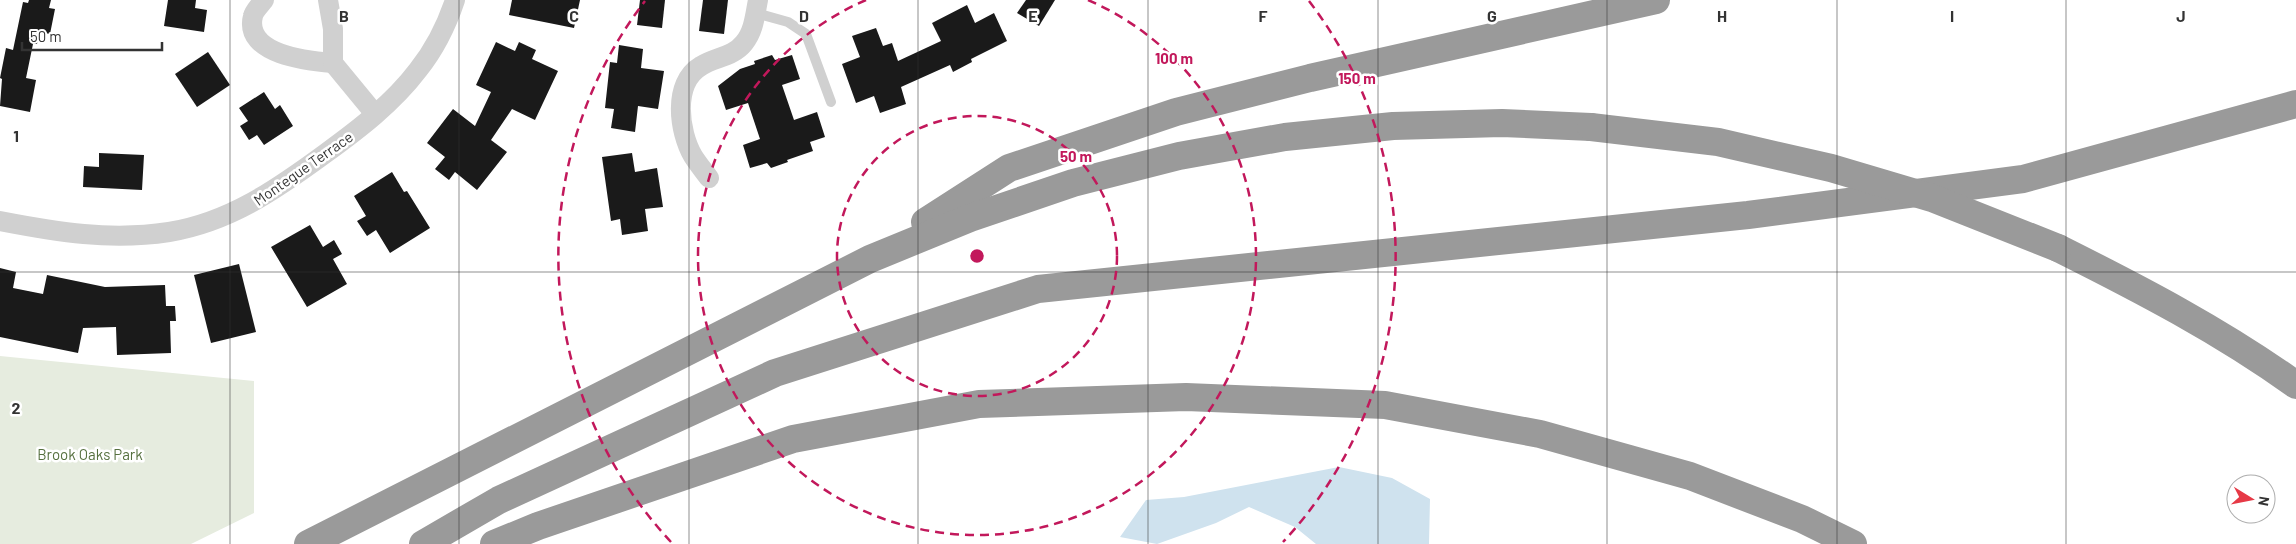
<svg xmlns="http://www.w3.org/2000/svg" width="2296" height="544" font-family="Barlow,sans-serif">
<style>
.green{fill:#e6ecdf}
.water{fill:#cfe2ee}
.building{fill:#1a1a1a}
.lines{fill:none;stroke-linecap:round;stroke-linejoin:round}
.lane{stroke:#d0d0d0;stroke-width:10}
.street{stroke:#d0d0d0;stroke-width:20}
.highway{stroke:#9a9a9a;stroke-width:28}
.highway-bridge{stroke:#9a9a9a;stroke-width:28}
.grid{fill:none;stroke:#333;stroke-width:1;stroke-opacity:0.55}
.ring{fill:none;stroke:#c2185b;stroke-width:2.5;stroke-dasharray:9 6}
.labels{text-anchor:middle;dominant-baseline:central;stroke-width:5;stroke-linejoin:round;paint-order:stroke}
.street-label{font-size:15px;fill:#333;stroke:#fff}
.park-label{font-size:15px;fill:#56703f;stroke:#fff}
.grid-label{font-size:16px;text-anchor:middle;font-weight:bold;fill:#333;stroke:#fff;stroke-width:5;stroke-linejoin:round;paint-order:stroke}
.centre{fill:#c2185b;stroke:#fff;stroke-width:2.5}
.ring-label{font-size:15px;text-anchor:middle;font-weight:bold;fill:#c2185b;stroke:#fff;stroke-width:5;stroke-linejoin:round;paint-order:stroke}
</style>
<rect width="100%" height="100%" fill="#fff"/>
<polygon class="green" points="0,356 254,381 254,513 191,544 0,544"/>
<polygon class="water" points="1339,467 1392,478 1430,499 1429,544 1316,544 1295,527 1249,507 1216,523 1157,544 1120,537 1146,500 1184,497"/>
<g class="building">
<polygon points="29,0 51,0 49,8 55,9 50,34 39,32 37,44 33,44 26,78 36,80 30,112 0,106 2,79 0,78 6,48 13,50 23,2 28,3"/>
<polygon points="168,0 196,0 195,8 207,10 204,32 164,26"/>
<polygon points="512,0 580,0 574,28 509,15"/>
<polygon points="640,0 665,0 662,28 637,25"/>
<polygon points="703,0 728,0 724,34 699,31"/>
<polygon points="1026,0 1055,0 1039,26 1017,13"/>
<polygon points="967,5 975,23 994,13 1007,41 971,59 972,62 953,72 950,65 901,87 906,104 880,113 874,96 856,103 842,64 860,57 852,36 876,28 883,46 892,43 898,61 941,41 932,23"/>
<polygon points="496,42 515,51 519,42 536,50 532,59 558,71 535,120 512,109 491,140 507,152 477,190 455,172 449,180 435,169 445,157 427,143 453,109 475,126 491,92 476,85"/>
<polygon points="619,45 643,49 641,68 664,71 658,109 638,106 635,132 611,128 614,109 605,108 610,62 617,63"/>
<polygon points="208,52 230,85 197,107 175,74"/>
<polygon points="772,55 775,60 792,55 800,79 782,85 794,120 817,112 825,137 810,142 813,151 787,160 788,162 771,168 767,163 750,168 743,145 760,139 748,103 726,110 718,86 740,69 755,64 754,61"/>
<polygon points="264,92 275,109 280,105 293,126 264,145 257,135 249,140 240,126 248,121 239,108"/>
<polygon points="99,153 144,155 142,190 83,187 84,166 99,167"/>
<polygon points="632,153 635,172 657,168 663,207 645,209 648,231 622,235 620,219 611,221 602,157"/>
<polygon points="392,172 404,192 407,191 430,228 390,253 376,230 367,236 357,221 366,216 354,196"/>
<polygon points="310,225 323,247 334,240 342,254 333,259 347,284 307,307 271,247"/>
<polygon points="239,264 256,332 211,343 194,275"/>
<polygon points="0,268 16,272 13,288 43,294 47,275 105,287 165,285 166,306 175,306 176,321 170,321 171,353 117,355 116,327 83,328 78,353 0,337"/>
</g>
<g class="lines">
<polyline class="lane" points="756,13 788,22 806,34 831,102"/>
<g class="street">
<path d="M 264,0 C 261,4 254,11 253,16 C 243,55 309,61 333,63"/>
<polyline points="328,0 333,29 333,63 375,114"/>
<path d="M 709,178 C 704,171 698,164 693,156 C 679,132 672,83 701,66 C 715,57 733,57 744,43 C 754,31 755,15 758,0"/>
<path d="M 0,221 C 57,232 110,241 169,232 C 230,222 277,189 326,153 C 359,129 393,103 418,70 C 434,50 447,24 455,0"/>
</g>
<g class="highway">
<polyline points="925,222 1009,168 1176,112 1310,78 1656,0"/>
<path d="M 2058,248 C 2140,289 2221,331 2296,385"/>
<polyline points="308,544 870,259 970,218 1073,183 1179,156 1285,137 1393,126 1502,123 1591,127"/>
<polyline points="423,544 499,500 775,373 1038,289 1748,215 2023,179 2296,104"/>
<polyline points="494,544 538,526 793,439 979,404 1186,397 1385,405 1540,434 1690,476 1802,519 1853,544"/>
</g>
<polyline class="highway-bridge" points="1591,127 1718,142 1831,168 1932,198 2058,248"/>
</g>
<path class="grid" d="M 230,0 L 230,544M 459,0 L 459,544M 689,0 L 689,544M 918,0 L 918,544M 1148,0 L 1148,544M 1378,0 L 1378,544M 1607,0 L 1607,544M 1837,0 L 1837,544M 2066,0 L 2066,544M 0,272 L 2296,272"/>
<g class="ring">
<circle cx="977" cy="256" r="140"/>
<path d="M1088 0A279 279 0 1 1 866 0"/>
<path d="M671 542A419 419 0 0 1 645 1M1309 1A419 419 0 0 1 1283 542"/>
</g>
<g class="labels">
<g class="street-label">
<text transform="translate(303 168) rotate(-35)">Montegue Terrace</text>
</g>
<g class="park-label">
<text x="90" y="454">Brook Oaks Park</text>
</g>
</g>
<g class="grid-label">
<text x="344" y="22">B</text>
<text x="574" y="22">C</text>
<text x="804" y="22">D</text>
<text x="1033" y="22">E</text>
<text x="1263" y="22">F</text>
<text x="1492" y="22">G</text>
<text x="1722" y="22">H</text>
<text x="1952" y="22">I</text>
<text x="2181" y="22">J</text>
<text x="16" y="142">1</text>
<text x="16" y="414">2</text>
</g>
<circle cx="977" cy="256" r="8" class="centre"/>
<g class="ring-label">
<text x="1174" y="64">100 m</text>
<text x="1357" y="84">150 m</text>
<text x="1076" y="162">50 m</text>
</g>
<g transform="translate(2251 499) rotate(100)"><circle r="24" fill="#ffffff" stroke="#adadad"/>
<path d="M0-4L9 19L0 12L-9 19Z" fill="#e63946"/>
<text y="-8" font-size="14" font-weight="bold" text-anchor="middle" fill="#333333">N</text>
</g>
<path d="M22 42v8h140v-8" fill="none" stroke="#333333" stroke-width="2.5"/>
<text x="30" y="42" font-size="15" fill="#333333" stroke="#ffffff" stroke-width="4" paint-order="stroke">50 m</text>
</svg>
